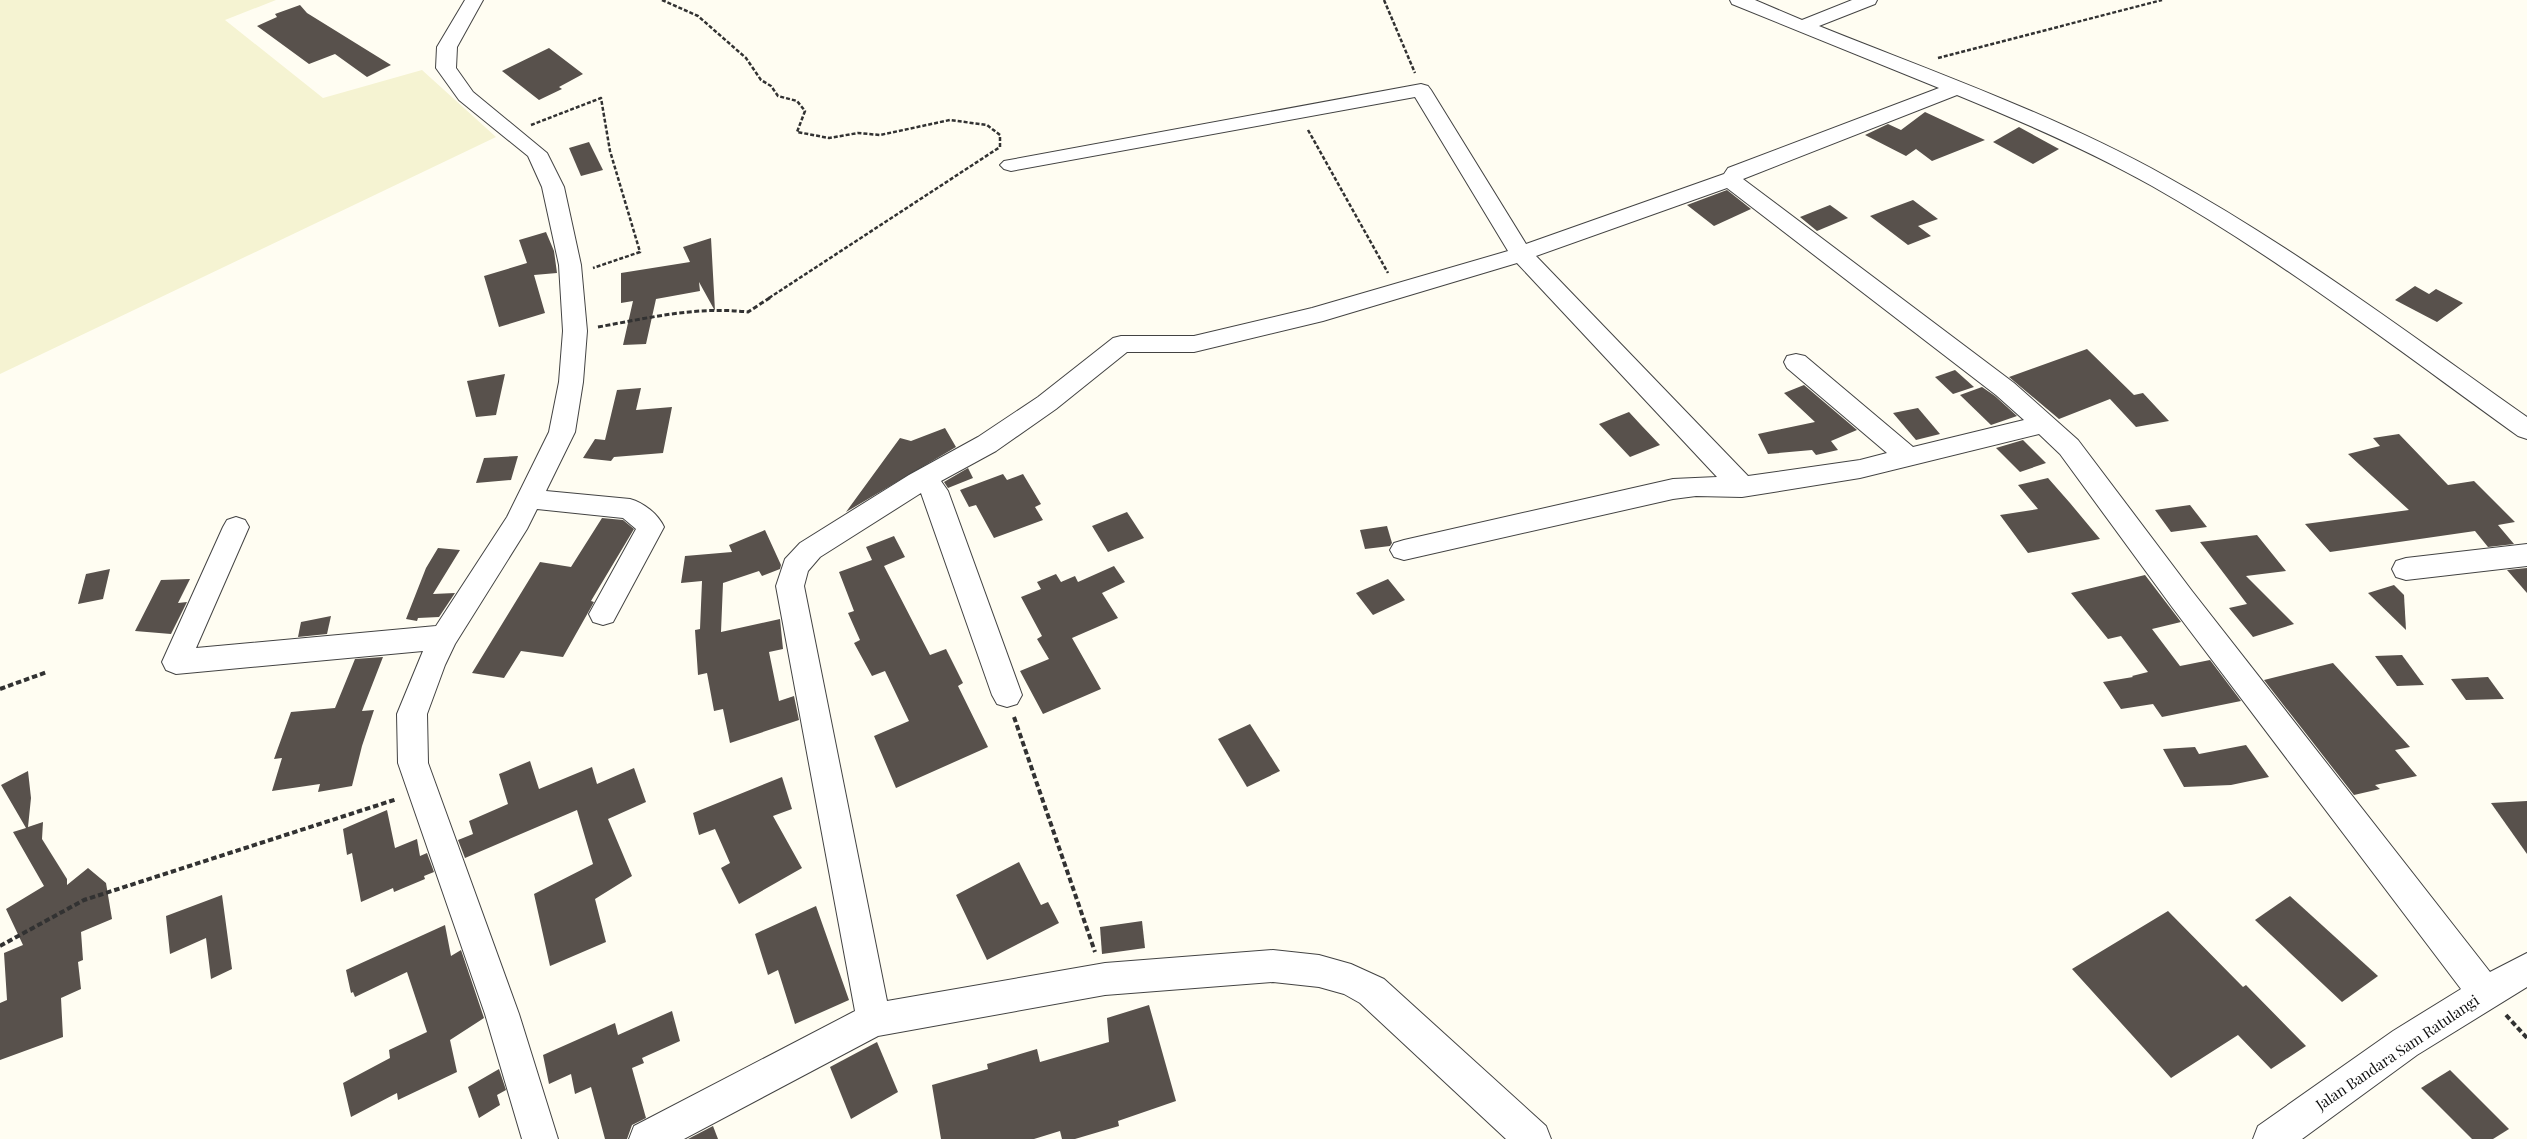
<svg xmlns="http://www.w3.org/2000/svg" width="2527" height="1139" font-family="'Playfair Display',serif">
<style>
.farmland{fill:#f5f3d2}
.building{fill:#58514c}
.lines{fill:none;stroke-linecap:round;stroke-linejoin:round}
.street-casing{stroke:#434343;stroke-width:2}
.path-far2{stroke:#323232;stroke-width:2.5;stroke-dasharray:4 2;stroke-linecap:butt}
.path-far1{stroke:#323232;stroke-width:3;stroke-dasharray:5 2.5;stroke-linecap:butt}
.path{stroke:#323232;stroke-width:4;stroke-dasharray:5.5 3;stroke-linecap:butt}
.street{fill:#fff;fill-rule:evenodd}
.labels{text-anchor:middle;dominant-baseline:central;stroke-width:5;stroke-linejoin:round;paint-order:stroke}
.near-street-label{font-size:15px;fill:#101010;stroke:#fff}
</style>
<rect width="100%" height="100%" fill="#fffdf2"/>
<polygon class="farmland" points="0,0 276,0 225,20 323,98 422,70 496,137 0,374"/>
<g class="building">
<polygon points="300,5 307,13 391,65 367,77 335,54 309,64 257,26 277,17 275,14"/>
<polygon points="549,48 583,74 559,87 562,89 539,100 502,71"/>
<polygon points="1925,112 1985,140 1932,161 1916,149 1906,156 1865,135 1888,124 1901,130"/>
<polygon points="2019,127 2059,149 2033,164 1993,142"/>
<polygon points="589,142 603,170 581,176 569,148"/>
<polygon points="1727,190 1751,209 1714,226 1687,205"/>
<polygon points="1913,200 1938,219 1918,226 1931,236 1908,245 1870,216"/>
<polygon points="1830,205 1848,218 1817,231 1800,217"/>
<polygon points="546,232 554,251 557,273 534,275 545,313 499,327 484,276 527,263 519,240"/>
<polygon points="711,238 715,311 699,282 700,291 656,299 646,344 623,345 633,301 621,303 621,273 690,262 683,247"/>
<polygon points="2415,286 2429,294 2436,289 2463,303 2437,322 2395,300"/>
<polygon points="2087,349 2134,395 2143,393 2169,421 2136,427 2110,399 2059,419 2009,377"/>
<polygon points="1955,370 1974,387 1953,394 1935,377"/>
<polygon points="505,374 496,415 476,417 467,381"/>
<polygon points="1804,385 1857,430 1831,441 1838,450 1816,455 1812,450 1768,454 1758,434 1815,422 1784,393"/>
<polygon points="1982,387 1995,396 2017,416 1991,425 1960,395"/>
<polygon points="641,388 636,410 672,407 663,453 614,457 611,461 583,458 595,439 605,440 617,390"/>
<polygon points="1918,408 1940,434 1916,440 1893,413"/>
<polygon points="1629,412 1641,425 1660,445 1630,457 1599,424"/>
<polygon points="945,428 956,447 846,512 900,438 911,441"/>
<polygon points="2399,434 2448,485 2474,481 2515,522 2498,525 2514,544 2488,547 2475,531 2330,552 2305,524 2409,510 2348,454 2380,446 2373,438"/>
<polygon points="2023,440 2046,463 2020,472 1996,448"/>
<polygon points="518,456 511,480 476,483 484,458"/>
<polygon points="968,468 973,478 948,488 944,482"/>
<polygon points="1003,474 1007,480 1023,474 1041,504 1035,507 1043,520 994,538 976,505 969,507 960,490"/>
<polygon points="2048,478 2070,503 2100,539 2028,553 2000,515 2038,509 2018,485"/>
<polygon points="2190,505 2207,527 2171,532 2155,510"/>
<polygon points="1127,512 1144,538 1108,552 1092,526"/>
<polygon points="602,518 623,520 634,529 591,601 594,602 563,657 521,651 504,678 472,673 540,562 571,567"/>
<polygon points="1387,526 1392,543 1390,546 1365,549 1360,530"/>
<polygon points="765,530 781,565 780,569 762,576 759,571 723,583 721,632 780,619 783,649 769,652 779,701 794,696 799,720 730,743 723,709 714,711 707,673 698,675 695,630 700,629 702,581 681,583 685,556 732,552 729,545"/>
<polygon points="2257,535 2286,571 2246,576 2294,624 2253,637 2229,608 2247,604 2200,542"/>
<polygon points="894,536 905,557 884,566 930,655 946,649 963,683 958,686 988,747 896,788 874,736 909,721 885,671 872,676 854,643 860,640 848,613 854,611 839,572 872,560 866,547"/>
<polygon points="438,548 460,550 433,594 455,593 439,617 418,618 417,621 406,619 426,568"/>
<polygon points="1114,566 1125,582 1102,593 1118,618 1072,638 1101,689 1043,714 1020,671 1049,659 1037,639 1042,636 1021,597 1041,589 1037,582 1056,574 1061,582 1075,576 1078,582"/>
<polygon points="2527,568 2527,593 2507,570"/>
<polygon points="110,569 103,599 78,604 86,574"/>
<polygon points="2145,575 2181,622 2152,629 2180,666 2210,660 2241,701 2162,717 2153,704 2121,709 2103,682 2133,677 2132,676 2148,672 2121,636 2108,639 2071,593"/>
<polygon points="190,579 178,603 187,602 171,634 135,631 161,580"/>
<polygon points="1388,579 1405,600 1373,615 1356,593"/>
<polygon points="2394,585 2404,595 2406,630 2368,593"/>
<polygon points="331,616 327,634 298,637 301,622"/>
<polygon points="2402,655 2424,685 2397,686 2375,656"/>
<polygon points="383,657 362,711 374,710 362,746 352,786 318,792 320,784 272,791 282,758 274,759 291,712 335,708 355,659"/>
<polygon points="2333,663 2410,747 2395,750 2417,776 2375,785 2380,789 2354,795 2264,680"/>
<polygon points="2488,677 2504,699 2466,700 2451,679"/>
<polygon points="1250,724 1280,771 1247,787 1218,739"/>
<polygon points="2246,745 2269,777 2231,785 2184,787 2163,749 2195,747 2199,754"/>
<polygon points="530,761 539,789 592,767 597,784 634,768 646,802 608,819 632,876 595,899 606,942 550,966 534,894 593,864 577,810 465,858 458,840 473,834 469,821 508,804 499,774"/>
<polygon points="28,771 31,798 28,827 43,822 42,839 67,879 67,885 88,868 106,883 112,919 81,932 83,960 78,962 81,989 61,998 63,1037 0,1060 0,1003 7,1000 4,953 23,945 6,909 44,886 13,832 26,828 1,785"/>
<polygon points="782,777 792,809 773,816 802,868 739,904 721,868 730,863 715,829 699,835 693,813"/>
<polygon points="2527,801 2527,854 2491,803"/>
<polygon points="387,810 395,848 417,839 420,856 427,853 434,872 424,876 425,879 394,892 393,888 361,902 352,853 347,855 343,829"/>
<polygon points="1019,862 1041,905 1048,902 1059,923 987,960 956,895"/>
<polygon points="222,895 232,969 211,979 206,938 170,954 166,916"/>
<polygon points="2290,896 2378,976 2342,1002 2255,920"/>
<polygon points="816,906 849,1000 795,1024 778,970 768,975 755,934"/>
<polygon points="2168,911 2243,987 2246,985 2306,1046 2271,1069 2238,1035 2171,1078 2072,969"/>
<polygon points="1142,921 1145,948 1102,954 1100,927"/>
<polygon points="445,925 451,956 461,950 484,1018 450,1040 457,1072 398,1100 397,1093 351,1117 343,1083 390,1058 389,1050 427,1032 407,972 355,997 353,992 351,993 346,970"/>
<polygon points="1149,1005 1176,1101 1118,1121 1119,1126 1075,1139 1062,1139 1060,1131 1034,1139 941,1139 932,1085 988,1069 987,1064 1037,1049 1040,1062 1109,1042 1107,1018"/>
<polygon points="672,1011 680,1041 642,1058 644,1063 632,1068 646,1118 632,1125 627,1139 605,1139 591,1087 575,1094 571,1074 549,1084 543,1055 615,1023 618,1035"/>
<polygon points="877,1042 898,1092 851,1119 830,1067"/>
<polygon points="499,1069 506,1090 497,1095 500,1105 479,1118 468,1087"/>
<polygon points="2450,1070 2509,1129 2493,1139 2472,1139 2421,1088"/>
<polygon points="713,1126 718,1139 688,1139"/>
</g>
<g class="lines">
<g class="street-casing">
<g id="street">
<path d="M 465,0 L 483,0 L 457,47 L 456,68 L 473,92 L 547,153 L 564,187 L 581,265 L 587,331 L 583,382 L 575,432 L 546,491 L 630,499 C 644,503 658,514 664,527 L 613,622 L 603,625 L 593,622 L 589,614 L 636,529 L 623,518 L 537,509 L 527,529 L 455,644 L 445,665 L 427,714 L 428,763 L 519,1014 L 558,1139 L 522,1139 L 485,1014 L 398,763 L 397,714 L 423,651 L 176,674 L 166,670 L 162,662 L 223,527 L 227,520 L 236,517 L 245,520 L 249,527 L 196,648 L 436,626 L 507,517 L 549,432 L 559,382 L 563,331 L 559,265 L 542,187 L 528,156 L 459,100 L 436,68 L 437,47 Z"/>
<path d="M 1730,0 L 1755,0 L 1802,20 L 1852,0 L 1877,0 L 1875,4 L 1819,26 C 1936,73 2056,115 2167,177 C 2294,247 2409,334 2527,417 L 2527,439 L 2518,436 C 2398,350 2281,259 2152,186 C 2090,151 2023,122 1957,95 L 1743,179 L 2014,383 L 2078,440 L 2192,591 L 2490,972 L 2527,953 L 2527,987 L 2417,1055 L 2302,1139 L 2253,1139 L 2258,1126 L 2393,1031 L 2461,989 L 2172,607 L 2060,454 L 2039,434 L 1860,478 L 1742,497 L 1696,496 L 1673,499 L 1404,560 L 1394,557 L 1390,550 L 1394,543 L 1404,540 L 1673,479 L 1717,477 L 1517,263 L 1323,321 L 1194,352 L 1127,352 L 1056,409 L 996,451 L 941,481 L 948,491 L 1022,695 L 1017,704 L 1007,707 L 997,704 L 992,695 L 921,493 L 820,557 L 808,571 L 804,586 L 887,1001 L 1105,963 L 1273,950 L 1319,955 L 1351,964 L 1384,979 L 1546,1126 L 1551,1139 L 1506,1139 L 1360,1003 L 1344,994 L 1319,987 L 1273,982 L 1105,995 L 878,1036 L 684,1139 L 629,1139 L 634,1126 L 855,1011 L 776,586 L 785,559 L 800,543 L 909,475 L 978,437 L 1038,397 L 1113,338 L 1121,336 L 1194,336 L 1312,308 L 1508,251 L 1415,97 L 1011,171 L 1004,169 L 1000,165 L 1004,161 L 1421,84 L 1428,86 L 1431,90 L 1526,244 L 1724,174 L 1728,168 L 1939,88 L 1732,4 ZM 1727,188 L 1996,395 L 2024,420 L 1913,447 L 1805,356 L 1796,354 L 1787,356 L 1784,362 L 1787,368 L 1887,453 L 1860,460 L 1748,476 L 1536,256 Z"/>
<polygon points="2527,544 2527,566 2406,580 2396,577 2392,569 2396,561 2406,558"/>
</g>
</g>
<g class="path-far2">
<polyline points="662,0 698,16 746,58 761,80 771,86 778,96 797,101 805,111 797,132 829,138 858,133 880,135 950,120 987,125 1000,135 1000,147 769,298"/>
<polyline points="1384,0 1415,73"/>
<polyline points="1938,58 2162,0"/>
<polyline points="531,125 601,98 610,151 640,252 593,268"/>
<polyline points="1308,130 1388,273"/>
</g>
<path class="path-far1" d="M 598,327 C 648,318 697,306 748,312 L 771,297"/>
<g class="path">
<polyline points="0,689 47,672"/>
<polyline points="1014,717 1095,952"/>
<polyline points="0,946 84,900 397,799"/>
<polyline points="2506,1015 2527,1038"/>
</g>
<use href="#street" class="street"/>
</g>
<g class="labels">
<g class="near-street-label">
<text transform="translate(2397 1052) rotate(-34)">Jalan Bandara Sam Ratulangi</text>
</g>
</g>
</svg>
